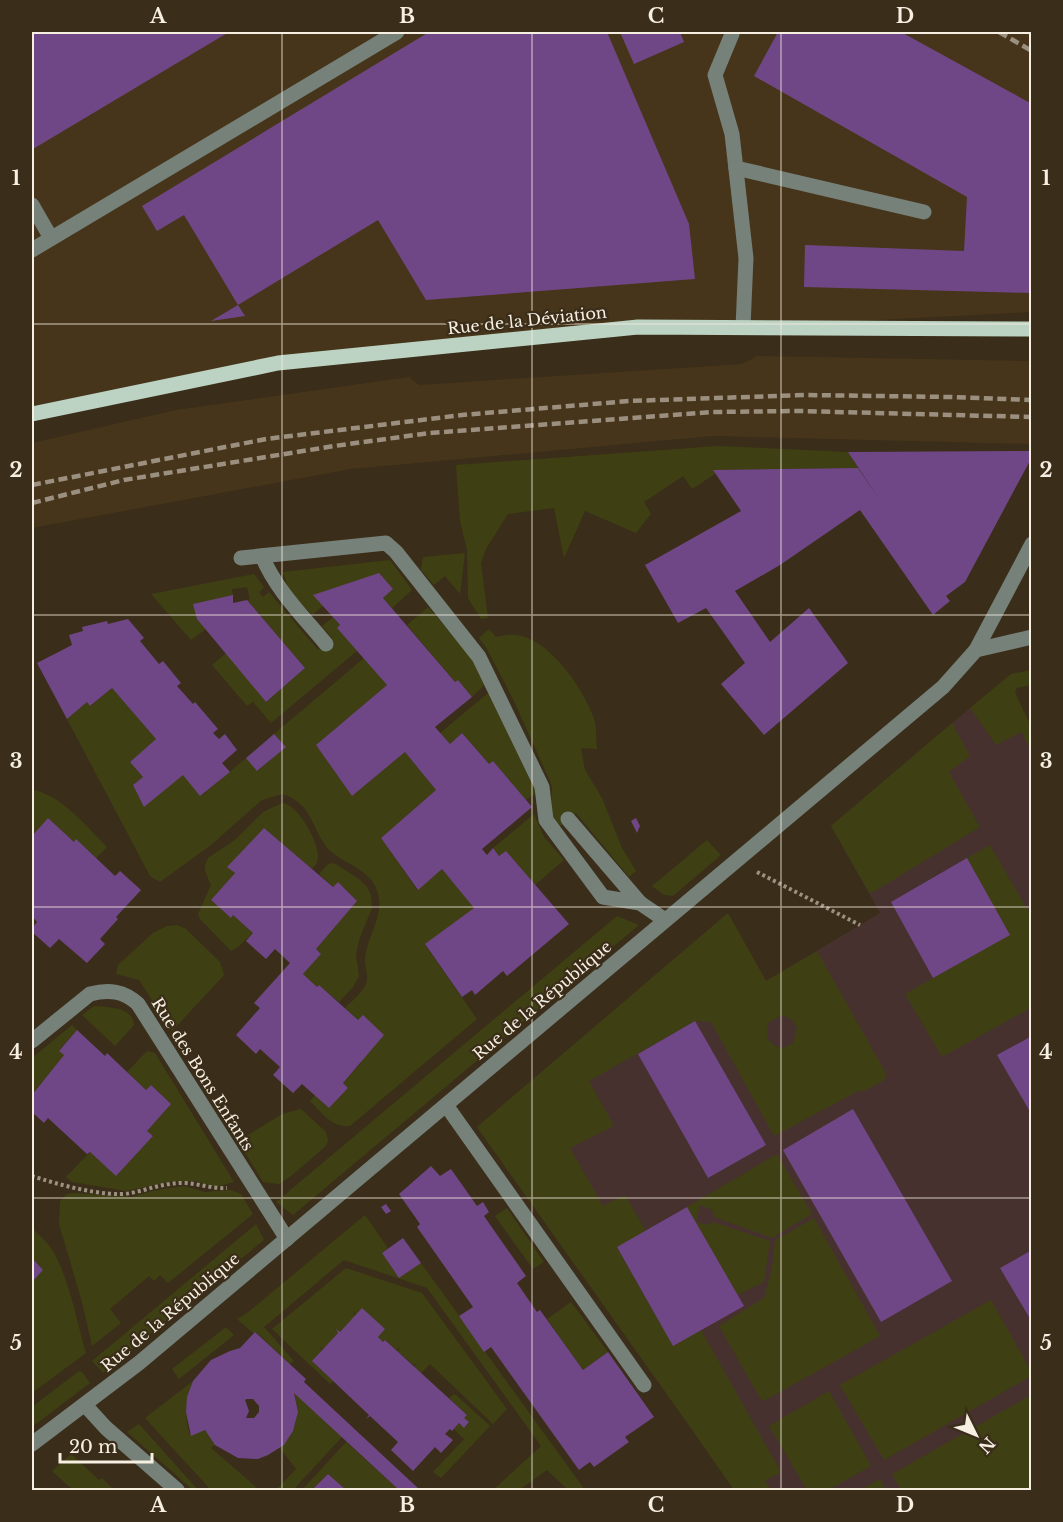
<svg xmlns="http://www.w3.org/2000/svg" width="1063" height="1522" font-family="'Libre Baskerville',serif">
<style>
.built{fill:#46351a}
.education{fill:#46312f}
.green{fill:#3e4013;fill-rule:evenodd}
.building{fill:#704786;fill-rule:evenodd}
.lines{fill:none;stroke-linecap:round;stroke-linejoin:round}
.path{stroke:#9d9282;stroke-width:4;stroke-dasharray:3 3;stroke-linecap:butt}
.minor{stroke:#768179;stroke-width:15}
.major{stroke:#bcd3c3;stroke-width:15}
.rail{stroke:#9b9080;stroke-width:4.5;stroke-dasharray:9 4.5;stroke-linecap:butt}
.grid{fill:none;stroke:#f7efe2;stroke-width:1.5;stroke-opacity:0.55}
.labels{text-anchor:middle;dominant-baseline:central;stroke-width:4.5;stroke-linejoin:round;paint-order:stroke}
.street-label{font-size:16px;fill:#f7efe2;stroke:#3a2d19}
.neatline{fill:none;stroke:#f7efe2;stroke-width:2}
.grid-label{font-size:20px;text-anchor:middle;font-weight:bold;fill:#f7efe2}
</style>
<rect width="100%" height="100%" fill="#3a2d19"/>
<g class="built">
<polygon points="32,32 1031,32 1031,312 743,327 638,327 278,363 32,414"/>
<polygon points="757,356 1031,361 1031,444 712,436 351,469 32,528 32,443 176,410 409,377 419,385 742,364"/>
</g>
<polygon class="education" points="995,687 1032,750 1031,1490 734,1490 693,1431 477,1127 728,913 766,981 880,913 831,826"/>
<g class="green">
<polygon points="718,446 848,452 858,468 714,470 715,474 692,489 683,476 644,502 651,514 636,533 585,511 564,558 554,508 508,514 486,549 481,563 488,618 481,619 468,598 467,550 460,521 456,465"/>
<polygon points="465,553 460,594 445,576 434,585 421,570 423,557"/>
<polygon points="390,560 412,590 392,608 383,598 393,589 323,606 312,615 288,588 283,572"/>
<polygon points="254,574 264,587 259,593 263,597 269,592 318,650 332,638 322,626 333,617 358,650 271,723 253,702 247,706 212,665 226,653 266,702 305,668 247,600 250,599 247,587 232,589 233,595 206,629 191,640 151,594"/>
<polygon points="428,607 471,657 484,685 472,697 458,680 455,682 407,625"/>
<path d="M 489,629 L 496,637 C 502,636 509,634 515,635 C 548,637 583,688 593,716 C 597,726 596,738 597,749 L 581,748 L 585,770 L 602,798 L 622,848 L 636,871 L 629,877 L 576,813 L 560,826 L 552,817 L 551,810 L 552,787 L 550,781 L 513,699 L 487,649 L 479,638 Z"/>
<path d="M 364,658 L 387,685 L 316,745 L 352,796 L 405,752 L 436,790 L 381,838 L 417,890 L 442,869 L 474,908 L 425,945 L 477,1019 L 350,1126 C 332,1128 322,1113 310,1101 L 315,1095 L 329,1108 L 348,1088 L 343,1083 L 361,1063 L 358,1020 L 345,1008 C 352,1001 362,993 366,984 C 369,976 365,969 365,961 C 365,935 392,910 372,881 C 359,864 335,860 325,845 C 311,824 310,802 282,794 L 262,800 L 211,845 L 160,882 L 150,876 L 67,719 L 87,702 L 91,706 L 112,688 L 156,739 L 130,762 L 143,777 L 133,785 L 144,806 L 183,773 L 201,796 L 246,758 L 258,771 L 285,747 L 274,734 Z"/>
<polygon points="1031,670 1031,685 1017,688 1015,693 1031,726 1031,750 1021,732 996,745 970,708 1011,674"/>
<polygon points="488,693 535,790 535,794 526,800 493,761 489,764 462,733 450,744 440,733"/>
<polygon points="952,723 970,756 949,772 980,827 870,894 831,826"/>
<path d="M 35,790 C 64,798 86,826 107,847 L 96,858 L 77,840 L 74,842 L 48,818 L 32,836 L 32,791 Z"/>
<path d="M 282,803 C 298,804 318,841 318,856 C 318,862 316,865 312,869 L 264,828 L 228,867 L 235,873 L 211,900 L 231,918 L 233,915 L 253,933 L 239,946 L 231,951 L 200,919 L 198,914 L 211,885 L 205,871 L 205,865 L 208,858 L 235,840 L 263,812 Z"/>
<polygon points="534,814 544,837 564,860 535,885 506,851 499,856 493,848"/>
<polygon points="707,840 721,855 673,896 664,895 652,886"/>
<polygon points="990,845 1031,916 1031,1006 1027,1010 942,1057 905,994 1009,935 967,858"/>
<polygon points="334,863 359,879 367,887 371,895 372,908 359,940 356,955 359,976 353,987 339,1002 319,985 317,987 303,974 321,954 316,949 357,901 338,882 333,887 319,874 328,864"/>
<path d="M 728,913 L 766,981 L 817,951 L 887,1075 L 883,1081 L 862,1092 L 860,1090 L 774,1136 L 711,1022 L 695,1021 L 589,1081 L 614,1126 L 570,1148 L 603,1206 L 625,1195 L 646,1231 L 617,1248 L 673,1346 L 701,1330 L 781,1472 L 765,1481 L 771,1490 L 734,1490 L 693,1431 L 477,1127 ZM 782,1015 L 791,1019 L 797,1028 L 793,1043 L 783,1048 C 769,1046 763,1035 769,1022 Z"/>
<polygon points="617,916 639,925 293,1215 276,1202"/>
<polygon points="177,925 186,929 220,962 224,975 172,1031 139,980 116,974 118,965 153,933 167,926"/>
<path d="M 94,1006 C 108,1007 133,1007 134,1025 L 115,1046 L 82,1015 Z"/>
<polygon points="72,1025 77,1030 59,1050 64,1055 32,1095 32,1058"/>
<polygon points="147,1051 155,1053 234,1182 215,1187 196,1181 173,1181 126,1191 72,1182 66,1177 90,1152 116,1176 153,1136 147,1131 171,1104 151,1085 146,1090 127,1072"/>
<polygon points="301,1109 326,1132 328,1140 326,1146 291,1176 279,1184 263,1182 238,1141 282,1114"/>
<polygon points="777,1154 812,1214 772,1238 714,1217 712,1210 700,1205 696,1222 708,1225 713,1222 770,1241 764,1282 737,1295 687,1207"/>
<polygon points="184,1186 205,1192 231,1190 241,1194 253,1214 168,1283 160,1275 154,1281 149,1276 110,1309 121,1323 92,1346 82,1302 59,1224 60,1201 67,1194 72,1193 132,1197 152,1191"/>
<polygon points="507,1208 544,1262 533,1269 495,1216"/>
<polygon points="365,1215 388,1248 382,1253 399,1278 421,1263 585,1490 568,1490 547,1470 519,1490 493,1490 541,1446 427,1288 344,1260 264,1327 294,1361 290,1364 256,1332 254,1334 237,1319 247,1313"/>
<polygon points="814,1218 880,1336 764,1401 760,1398 719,1326 764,1298 772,1268 775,1240"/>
<polygon points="256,1224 264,1240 103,1373 92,1361"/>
<path d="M 32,1228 C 38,1234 46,1241 51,1248 C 67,1271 78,1325 86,1353 L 32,1393 L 32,1282 L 43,1270 L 32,1258 Z"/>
<polygon points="346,1268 422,1293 507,1409 493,1424 430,1364 421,1373 414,1367 418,1362 414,1365 397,1351 401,1346 396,1350 386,1340 383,1342 353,1311 355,1316 340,1332 335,1329 338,1333 323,1349 319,1346 322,1350 312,1361 333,1381 330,1384 272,1329"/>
<polygon points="991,1300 1031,1371 1031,1376 884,1460 840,1385"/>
<polygon points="571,1302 608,1352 583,1370 547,1319"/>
<polygon points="226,1327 234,1335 179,1379 172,1369"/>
<polygon points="79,1371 82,1372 90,1383 32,1427 32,1407"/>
<path d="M 193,1381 C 186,1399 184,1416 190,1435 L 205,1430 L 215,1445 L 211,1448 L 256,1487 L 253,1490 L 211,1490 L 145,1418 Z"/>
<polygon points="829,1391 871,1466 828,1490 807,1490 769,1426"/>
<path d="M 294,1392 L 342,1437 L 293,1490 L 276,1490 L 296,1469 L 280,1448 C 298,1432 299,1413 294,1392 Z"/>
<polygon points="453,1395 456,1395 490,1426 441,1478 433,1472 464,1439 454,1429 459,1423 464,1428 469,1423 464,1418 466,1414 449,1398"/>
<polygon points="1031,1395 1031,1490 901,1490 892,1474"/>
<polygon points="139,1424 198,1490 193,1490 127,1432"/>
<polygon points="346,1442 399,1490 346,1490 328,1474 312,1490 302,1490"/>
<polygon points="71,1454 99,1480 102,1478 114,1490 73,1490 52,1471"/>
<polygon points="880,1479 886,1490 860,1490"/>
</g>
<g class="building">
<polygon points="32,32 229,32 33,149"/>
<polygon points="429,32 607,32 689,224 695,279 426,300 378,220 238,305 184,215 157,231 142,206"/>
<polygon points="620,32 680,32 684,42 634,64"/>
<polygon points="778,32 901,32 1032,104 1032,293 804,287 805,245 964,251 967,197 754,76"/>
<polygon points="238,305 245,316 211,321"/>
<polygon points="1032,451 1032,457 965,582 946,596 950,601 933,615 860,510 780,565 735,591 770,642 809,608 848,663 764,735 721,684 745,663 706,608 678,623 645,565 741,511 713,470 858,468 879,499 848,452"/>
<polygon points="379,573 393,589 383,598 455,682 458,680 472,697 435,727 450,744 462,733 489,764 493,761 532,807 482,849 487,855 493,848 499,856 506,851 569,924 507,976 503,971 475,995 472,990 462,997 425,944 474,908 442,869 418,890 381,838 436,790 405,752 352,796 316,745 387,685 337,628 340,625 313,595"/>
<polygon points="233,595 233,603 247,600 305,668 266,702 197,619 193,604"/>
<polygon points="128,619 144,638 140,641 159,664 163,661 181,683 177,686 193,704 195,702 218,729 213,733 219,739 225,734 237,750 222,763 230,772 200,796 183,775 144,807 133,785 143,777 130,762 156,739 112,688 90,706 87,702 67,719 37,663 72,645 69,635 83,631 82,627 107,621 108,624"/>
<polygon points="274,734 286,747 257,771 246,758"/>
<polygon points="48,818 74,842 76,839 115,876 120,871 141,890 116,917 118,919 100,939 105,944 87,963 59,939 50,948 32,932 32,928 37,922 32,916 32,836"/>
<polygon points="636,818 640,826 637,833 631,821"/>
<polygon points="264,828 333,887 338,882 357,901 316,949 321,954 303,974 317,987 319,985 358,1020 363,1015 384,1035 343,1083 348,1088 329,1108 302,1084 293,1093 273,1075 280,1067 260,1049 256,1054 236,1035 260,1008 254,1003 290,963 275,949 266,959 246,941 253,933 233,915 231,918 211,900 235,873 227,867"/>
<polygon points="967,858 1010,935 933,978 891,902"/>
<polygon points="695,1021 766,1145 708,1178 638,1054"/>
<polygon points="77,1030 105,1056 107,1053 146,1090 151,1085 171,1104 147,1131 153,1136 116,1176 90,1152 87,1154 48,1118 44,1123 32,1112 32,1095 64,1055 59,1051"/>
<polygon points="1032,1036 1032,1115 997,1055"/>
<polygon points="853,1109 952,1281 881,1322 783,1150"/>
<polygon points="431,1166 440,1176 451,1169 477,1206 483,1202 489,1212 484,1216 526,1276 517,1283 537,1312 540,1310 583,1370 608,1352 654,1417 625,1437 629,1442 594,1467 590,1462 579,1470 491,1347 484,1352 459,1316 473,1307 417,1227 420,1224 399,1194"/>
<polygon points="386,1204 391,1211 386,1214 381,1207"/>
<polygon points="687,1207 744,1306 673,1346 617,1247"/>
<polygon points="403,1238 421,1263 399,1278 382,1253"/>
<polygon points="1032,1250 1032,1322 1000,1268"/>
<polygon points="32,1258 43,1270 32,1282"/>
<polygon points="362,1308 385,1329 378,1337 383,1342 385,1340 467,1415 464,1418 469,1422 464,1428 459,1423 452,1431 450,1429 445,1434 453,1440 441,1453 435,1447 413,1471 391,1450 398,1442 370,1416 366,1419 369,1415 312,1361 338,1333 336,1329 340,1332"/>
<path d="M 255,1332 L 306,1379 L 304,1382 L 420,1490 L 399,1490 L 294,1393 L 298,1412 L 293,1431 L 284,1445 L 268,1455 L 258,1459 L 238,1458 L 215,1445 L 205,1430 L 191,1436 L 186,1412 L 187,1397 L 193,1381 L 211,1360 L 230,1351 L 240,1348 ZM 247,1399 L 253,1399 L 259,1406 L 259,1412 L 254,1418 L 246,1418 L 249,1411 L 245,1400 Z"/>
<polygon points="328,1474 346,1490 312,1490"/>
</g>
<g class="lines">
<g class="path">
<polyline points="757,872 860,925"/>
<path d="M 32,1176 C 56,1184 106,1198 131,1193 C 150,1189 167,1182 186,1183 C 200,1184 213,1189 227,1188"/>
</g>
<g class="minor">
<polyline points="732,34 715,75 732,134 746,258 743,327"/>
<polyline points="736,168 924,212"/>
<polyline points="32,205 51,238"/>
<polyline points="32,250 397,32"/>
<path d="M 262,556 C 276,590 303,616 326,644"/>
<polyline points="241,558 386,543 396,552 479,657 542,787 546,820 603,897 640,903 665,920"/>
<polyline points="976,650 1032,637"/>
<polyline points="568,819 640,903"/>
<path d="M 32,1041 L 90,994 C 109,989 124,991 138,1004 L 287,1239"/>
<polyline points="446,1105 644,1385"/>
<polyline points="85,1405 106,1428 177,1490"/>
<polyline points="32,1444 139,1363 943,687 976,650 1032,544"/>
</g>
<polyline class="major" points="32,414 278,363 638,327 1032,329"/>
<g class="rail">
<polyline points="999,32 1032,51"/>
<polyline points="1029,32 1032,33"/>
<polyline points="32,485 266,439 462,415 629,401 805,395 951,397 1032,400"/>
<polyline points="32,503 124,480 334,446 430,433 713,412 799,411 1032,417"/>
</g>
</g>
<path class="grid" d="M 282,32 L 282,1490M 532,32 L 532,1490M 781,32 L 781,1490M 32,324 L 1032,324M 32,615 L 1032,615M 32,907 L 1032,907M 32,1198 L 1032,1198"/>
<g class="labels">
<g class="street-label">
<text transform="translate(527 320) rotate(-6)">Rue de la Déviation</text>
<text transform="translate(542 1000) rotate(-40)">Rue de la République</text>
<text transform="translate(203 1074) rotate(58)">Rue des Bons Enfants</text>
<text transform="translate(170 1312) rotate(-40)">Rue de la République</text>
</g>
</g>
<rect width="1063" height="1522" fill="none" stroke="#3a2d19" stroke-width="66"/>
<g transform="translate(976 1435) rotate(133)" stroke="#3a2d19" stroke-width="4.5" paint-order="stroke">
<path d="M0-4.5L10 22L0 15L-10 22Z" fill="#f7efe2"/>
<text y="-9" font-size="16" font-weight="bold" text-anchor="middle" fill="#f7efe2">N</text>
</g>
<path d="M60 1453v9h92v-9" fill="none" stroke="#f7efe2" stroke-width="3"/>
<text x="69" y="1453" font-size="18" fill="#f7efe2" stroke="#3a2d19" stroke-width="4.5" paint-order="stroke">20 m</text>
<rect x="33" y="33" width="997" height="1456" class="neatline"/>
<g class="grid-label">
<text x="158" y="23">A</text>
<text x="407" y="23">B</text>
<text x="656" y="23">C</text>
<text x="905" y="23">D</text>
<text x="16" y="185">1</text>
<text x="1046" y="185">1</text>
<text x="16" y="477">2</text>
<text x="1046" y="477">2</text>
<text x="16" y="768">3</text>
<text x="1046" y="768">3</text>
<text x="16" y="1059">4</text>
<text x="1046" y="1059">4</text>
<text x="16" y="1350">5</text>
<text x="1046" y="1350">5</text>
<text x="158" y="1512">A</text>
<text x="407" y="1512">B</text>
<text x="656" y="1512">C</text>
<text x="905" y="1512">D</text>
</g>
</svg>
